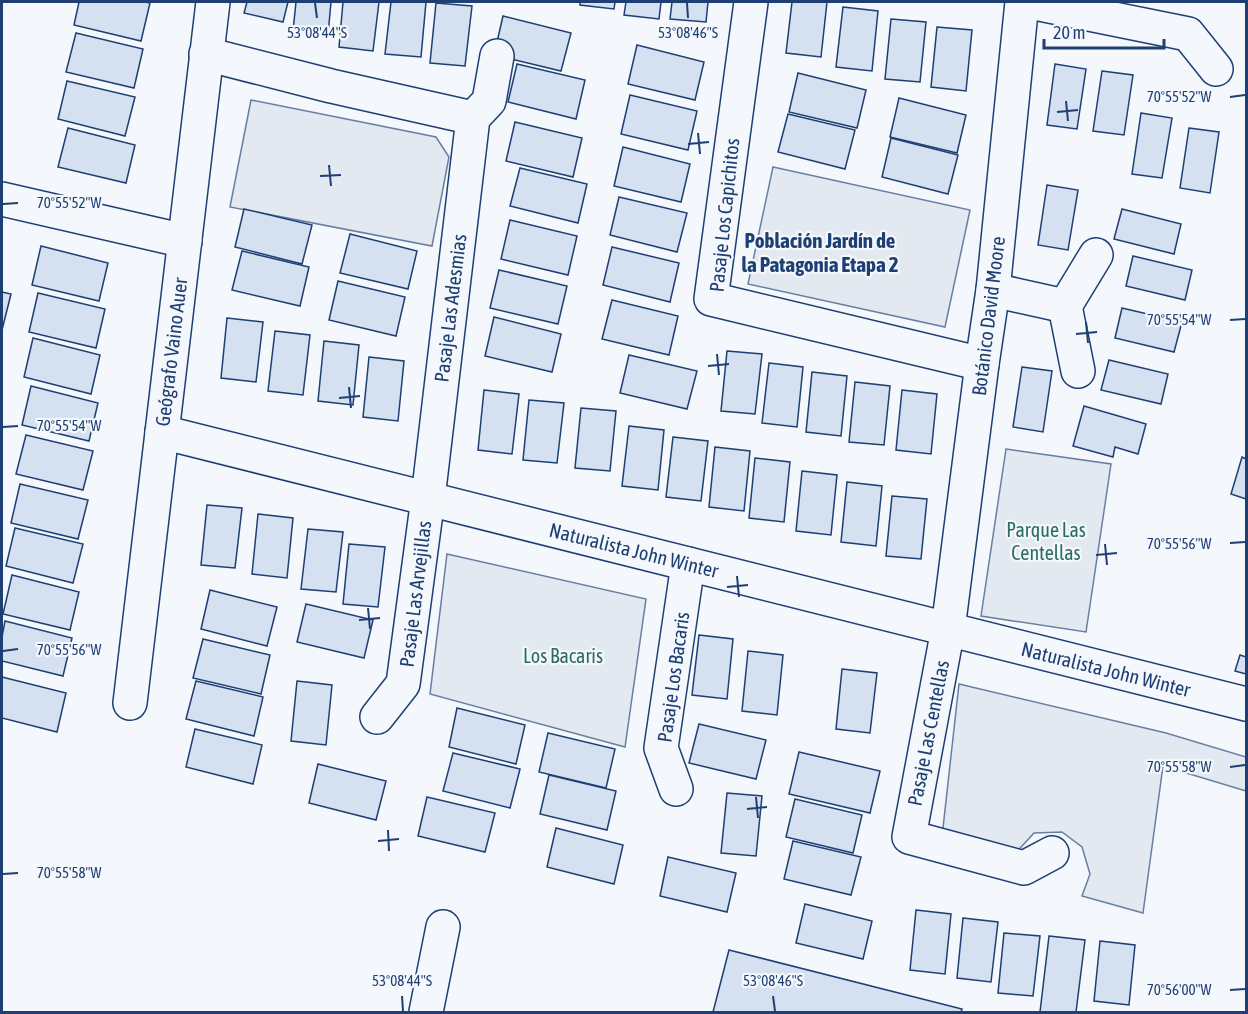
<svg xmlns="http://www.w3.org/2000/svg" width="1248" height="1014" font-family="'Asap Condensed',sans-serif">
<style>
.green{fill:#e3e9f0;stroke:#687fa3;stroke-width:1.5}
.building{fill:#d5e0f0;stroke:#1d3f73;stroke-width:1.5}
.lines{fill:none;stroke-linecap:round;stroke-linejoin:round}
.minor-casing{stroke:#1d3f73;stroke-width:36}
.minor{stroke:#f4f7fb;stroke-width:33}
.ticks{fill:none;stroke:#1d3f73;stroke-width:2}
.labels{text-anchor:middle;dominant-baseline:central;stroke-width:4.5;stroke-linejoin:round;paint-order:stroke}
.street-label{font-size:20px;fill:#1d3f73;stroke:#f4f7fb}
.park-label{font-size:20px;fill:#2c6c60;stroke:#f4f7fb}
.neighbourhood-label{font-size:21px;font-weight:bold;fill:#1d3f73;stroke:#f4f7fb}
.ticks-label{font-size:15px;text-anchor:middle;fill:#1d3f73;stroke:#f4f7fb;stroke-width:4.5;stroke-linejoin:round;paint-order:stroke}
</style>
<rect width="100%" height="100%" fill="#f4f7fb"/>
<g class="green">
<polygon points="251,100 436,137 449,157 432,246 230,207"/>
<polygon points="773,167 970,210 945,327 748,284"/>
<polygon points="1006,449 1111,464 1086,632 981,616"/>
<polygon points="447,554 646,599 625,747 430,694"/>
<polygon points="959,684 1166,733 1246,757 1246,791 1163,766 1143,913 1082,896 1090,874 1082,847 1062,832 1034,833 1013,856 942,837"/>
</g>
<g class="building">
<polygon points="79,2 145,2 150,3 141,41 74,25"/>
<polygon points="247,2 288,2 283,22 244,13"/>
<polygon points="296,2 331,2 328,35 293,31"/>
<polygon points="343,2 379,2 373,51 339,47"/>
<polygon points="391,2 426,2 421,57 385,54"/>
<polygon points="580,2 615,2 614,9 580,5"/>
<polygon points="626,2 661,2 659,19 624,15"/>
<polygon points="672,2 708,2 706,22 670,19"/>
<polygon points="792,2 827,2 821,57 786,53"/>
<polygon points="436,3 472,6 465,66 430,63"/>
<polygon points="843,7 878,11 872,71 836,67"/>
<polygon points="503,16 571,33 561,71 494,55"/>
<polygon points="891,19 926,22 920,82 885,79"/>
<polygon points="937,27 972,30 966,91 931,87"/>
<polygon points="76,33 143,49 134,88 66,72"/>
<polygon points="637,45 704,62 695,100 628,84"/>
<polygon points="517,64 585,80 576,119 508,102"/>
<polygon points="1055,64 1086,69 1077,129 1047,125"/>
<polygon points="1102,71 1133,75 1124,135 1093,131"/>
<polygon points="798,73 866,90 857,128 789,112"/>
<polygon points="67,81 135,97 125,136 58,119"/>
<polygon points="630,95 697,111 688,150 621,134"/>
<polygon points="899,98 966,115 957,153 890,137"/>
<polygon points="1141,113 1172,118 1162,178 1132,174"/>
<polygon points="788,114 855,130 845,169 778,152"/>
<polygon points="515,122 582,138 573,177 506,161"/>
<polygon points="68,128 135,145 126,183 58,167"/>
<polygon points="1189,128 1219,132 1210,193 1180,188"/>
<polygon points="891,138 958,155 948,194 882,177"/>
<polygon points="623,147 690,164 681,202 614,186"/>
<polygon points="520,168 587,184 578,223 510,206"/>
<polygon points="1047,185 1078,190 1068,250 1038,245"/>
<polygon points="619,197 687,213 677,252 610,235"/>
<polygon points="244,209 312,225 302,264 235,247"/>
<polygon points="1122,209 1181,224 1174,254 1114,239"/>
<polygon points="510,220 577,236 568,275 501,259"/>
<polygon points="350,234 417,251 408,289 340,273"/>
<polygon points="41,246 108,263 99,301 32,285"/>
<polygon points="612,247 679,263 670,302 603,285"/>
<polygon points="242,251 309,267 300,306 232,290"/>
<polygon points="1133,256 1192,270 1185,300 1126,286"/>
<polygon points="499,270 567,286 558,324 490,308"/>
<polygon points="338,281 405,297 396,336 329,320"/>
<polygon points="2,292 11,294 2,330"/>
<polygon points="38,293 105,309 96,348 29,332"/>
<polygon points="612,300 678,316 669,355 602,339"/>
<polygon points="1122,308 1182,322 1174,352 1115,338"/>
<polygon points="494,317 561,334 552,372 485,356"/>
<polygon points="227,318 263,322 256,382 221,378"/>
<polygon points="275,331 310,335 303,395 268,391"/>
<polygon points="33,338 100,355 91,394 24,377"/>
<polygon points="324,341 359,345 353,405 318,401"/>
<polygon points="727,351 762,354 755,414 721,411"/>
<polygon points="629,355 697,371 687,409 620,393"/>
<polygon points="369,357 404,361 398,421 363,417"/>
<polygon points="1109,360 1168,374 1161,404 1101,390"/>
<polygon points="769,363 803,367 797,427 762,423"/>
<polygon points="1022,367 1052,371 1043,432 1013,427"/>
<polygon points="812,372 847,376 841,436 806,432"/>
<polygon points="855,382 890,386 884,445 849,442"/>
<polygon points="31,386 98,403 89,441 22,425"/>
<polygon points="484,390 519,394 512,454 478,450"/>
<polygon points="902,390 937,394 931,454 896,450"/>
<polygon points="529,400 564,403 557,463 523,460"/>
<polygon points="1084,406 1146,424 1138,454 1115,447 1113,457 1073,446"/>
<polygon points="581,408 616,411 610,471 575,468"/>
<polygon points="629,426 664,430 658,490 622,486"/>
<polygon points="26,435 93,451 83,490 16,474"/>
<polygon points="673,437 708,441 701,501 666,497"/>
<polygon points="715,447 750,451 744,511 709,507"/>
<polygon points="1242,457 1246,459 1246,499 1231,494"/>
<polygon points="755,458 790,462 784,522 749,518"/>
<polygon points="802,471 837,475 831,535 796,531"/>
<polygon points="847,482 882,486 876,546 841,542"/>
<polygon points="20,484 88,500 78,539 11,523"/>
<polygon points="892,496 927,499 921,559 886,556"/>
<polygon points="207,505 242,508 235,568 201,565"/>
<polygon points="258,514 293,518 287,578 252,574"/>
<polygon points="15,528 83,544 73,583 6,566"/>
<polygon points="308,529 343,532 336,592 301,589"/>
<polygon points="349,544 385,547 378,607 343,604"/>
<polygon points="12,575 79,592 70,630 3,614"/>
<polygon points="210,590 277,607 267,646 201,629"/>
<polygon points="306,604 373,620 364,658 297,642"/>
<polygon points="5,621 72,638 63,676 2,661 2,637"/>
<polygon points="699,635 733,639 727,699 692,695"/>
<polygon points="203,639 270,655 261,694 193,678"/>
<polygon points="748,651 783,655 777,715 742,711"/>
<polygon points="1240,655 1246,657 1246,674 1235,671"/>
<polygon points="842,669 877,673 870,733 836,729"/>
<polygon points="2,677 66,693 57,732 2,718"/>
<polygon points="196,681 263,697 254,736 186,719"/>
<polygon points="297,681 332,685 326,745 291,741"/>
<polygon points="457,708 525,725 516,764 449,747"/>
<polygon points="699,724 766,740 756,779 689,763"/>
<polygon points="195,729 262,745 253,784 186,767"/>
<polygon points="548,733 615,749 606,788 539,772"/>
<polygon points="799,752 880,771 870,813 789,794"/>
<polygon points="453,753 520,769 510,808 443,791"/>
<polygon points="318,764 386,781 376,820 309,803"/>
<polygon points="549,775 616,791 607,830 540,814"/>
<polygon points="727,793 762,796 756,856 721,853"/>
<polygon points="427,797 495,813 485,852 418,836"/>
<polygon points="795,799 862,815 853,853 786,837"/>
<polygon points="556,828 623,845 614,884 547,867"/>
<polygon points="793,841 861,857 851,895 784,879"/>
<polygon points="668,857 736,873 727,912 660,896"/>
<polygon points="805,904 872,921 863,959 796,943"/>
<polygon points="916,910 951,914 945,974 910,970"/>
<polygon points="963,918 998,922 991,982 957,978"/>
<polygon points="1004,933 1040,936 1033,996 998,993"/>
<polygon points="1049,936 1085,940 1076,1012 1040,1012"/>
<polygon points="1100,941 1135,945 1129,1005 1094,1001"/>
<polygon points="729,950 962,1009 961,1012 713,1012"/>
</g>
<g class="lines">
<g class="minor-casing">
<g id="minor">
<polyline points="751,2 711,299 982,364"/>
<polyline points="1022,2 993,290 982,364 948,629 909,837 1024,868 1052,853"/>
<polyline points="1030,2 1188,34 1216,69"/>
<polyline points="206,54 331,86 473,118"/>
<polyline points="2,199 185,241"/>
<polyline points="993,290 1065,306 1096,255"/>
<polyline points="1065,306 1078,371"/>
<polyline points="162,432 1246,704"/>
<polyline points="130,703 213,2"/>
<polyline points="377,717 403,684 428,498 473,118 489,101 497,56"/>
<polyline points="676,789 661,748 688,564"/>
<polyline points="426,1012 443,927"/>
</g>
</g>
<use href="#minor" class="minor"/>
</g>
<path class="ticks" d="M 315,3 L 317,18M 687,3 L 688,18M 1230,97 L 1245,95M 1066,101 L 1068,121M 1057,112 L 1078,110M 698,133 L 700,154M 688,144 L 709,142M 329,165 L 331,186M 320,176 L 341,175M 3,204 L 18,203M 1230,320 L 1245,319M 1086,322 L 1088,343M 1076,334 L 1097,332M 717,354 L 719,375M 708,366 L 729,364M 349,387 L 351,408M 339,398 L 360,396M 3,427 L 18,426M 1230,543 L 1245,542M 1105,544 L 1107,565M 1096,555 L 1117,553M 737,576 L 739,597M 727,587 L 748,585M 368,608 L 370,629M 359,620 L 380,618M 3,651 L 18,649M 1230,767 L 1245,765M 756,797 L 758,818M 747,809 L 767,807M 388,830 L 389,851M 378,841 L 399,839M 3,874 L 18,873M 1230,990 L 1245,989M 402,996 L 403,1011M 773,996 L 775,1011"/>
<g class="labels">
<g class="street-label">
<text transform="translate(724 215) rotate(-84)">Pasaje Los Capichitos</text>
<text transform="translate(450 308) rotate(-83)">Pasaje Las Adesmias</text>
<text transform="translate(988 316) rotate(-83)">Botánico David Moore</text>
<text transform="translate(171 352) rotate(-83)">Geógrafo Vaino Auer</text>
<text transform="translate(634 550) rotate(14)">Naturalista John Winter</text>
<text transform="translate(415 594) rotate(-83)">Pasaje Las Arvejillas</text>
<text transform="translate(1106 669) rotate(14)">Naturalista John Winter</text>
<text transform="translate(673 677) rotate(-82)">Pasaje Los Bacaris</text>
<text transform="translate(928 733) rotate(-79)">Pasaje Las Centellas</text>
</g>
<g class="park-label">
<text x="1046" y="529">Parque Las<tspan x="1046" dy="23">Centellas</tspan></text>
<text x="563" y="655">Los Bacaris</text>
</g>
<g class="neighbourhood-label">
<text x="820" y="240">Población Jardín de<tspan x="820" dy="24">la Patagonia Etapa 2</tspan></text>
</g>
</g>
<g class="ticks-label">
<text x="317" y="38">53°08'44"S</text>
<text x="688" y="38">53°08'46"S</text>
<text x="1179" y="102">70°55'52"W</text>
<text x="69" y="208">70°55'52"W</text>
<text x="1179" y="325">70°55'54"W</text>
<text x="69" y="431">70°55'54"W</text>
<text x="1179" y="549">70°55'56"W</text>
<text x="69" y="655">70°55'56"W</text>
<text x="1179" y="772">70°55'58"W</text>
<text x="69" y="878">70°55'58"W</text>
<text x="402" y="986">53°08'44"S</text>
<text x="773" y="986">53°08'46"S</text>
<text x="1179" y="995">70°56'00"W</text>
</g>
<rect width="1248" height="1014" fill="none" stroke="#1d3f73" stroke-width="6"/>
<path d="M1044 39v9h120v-9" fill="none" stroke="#1d3f73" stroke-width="3"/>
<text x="1053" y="39" font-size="18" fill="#1d3f73" stroke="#f4f7fb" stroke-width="4.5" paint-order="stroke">20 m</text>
</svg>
